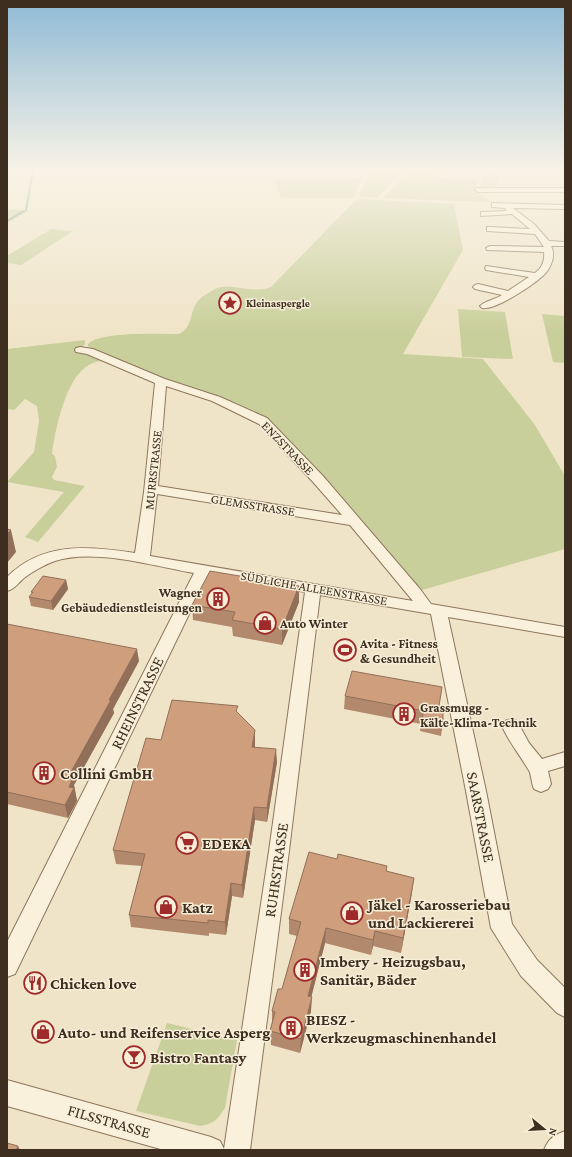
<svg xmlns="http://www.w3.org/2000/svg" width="572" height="1157" font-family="'Crimson Pro',serif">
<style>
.green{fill:#c9cf9b}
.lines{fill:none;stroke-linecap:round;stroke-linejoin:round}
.stream{stroke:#6f938a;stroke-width:2}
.minor-casing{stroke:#8d765c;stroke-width:2}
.minor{fill:#faf1dc;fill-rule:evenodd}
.wall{fill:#b2896c}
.shaded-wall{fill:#916f58}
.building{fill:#cf9f7d;stroke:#916f58}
.labels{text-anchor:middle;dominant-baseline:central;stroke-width:3;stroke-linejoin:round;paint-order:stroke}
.far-poi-label{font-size:11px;font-weight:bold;fill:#3d2e20;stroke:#f7eed8;text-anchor:start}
.street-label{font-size:13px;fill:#3d2e20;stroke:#f7eed8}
.poi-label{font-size:13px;font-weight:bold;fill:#3d2e20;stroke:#f7eed8;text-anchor:start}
.near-street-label{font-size:16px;fill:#3d2e20;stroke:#f7eed8}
.near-poi-label{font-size:16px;font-weight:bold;fill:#3d2e20;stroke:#f7eed8;text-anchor:start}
</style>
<rect width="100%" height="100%" fill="#f0e4c8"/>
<g class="green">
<polygon points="371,171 402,171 377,198 360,196 359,194"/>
<polygon points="410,171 444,171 443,173 436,173 435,177 478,180 475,191 491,202 383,198"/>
<polygon points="485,174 501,175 495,188 479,188"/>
<polygon points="362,178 354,197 350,198 283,198 281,197 274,180"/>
<path d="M 359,199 L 454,204 L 463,250 L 403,354 L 483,359 L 535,425 L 565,476 L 565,549 L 415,592 L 263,421 L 161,381 L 91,349 L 88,346 L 88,344 C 100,331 161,334 179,334 C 193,328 189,312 198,301 C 201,297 208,293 213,290 C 228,280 252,295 271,287 L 356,200 Z"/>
<polygon points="7,210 31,210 7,223"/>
<polygon points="51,229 73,231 21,265 7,263 7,256"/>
<polygon points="458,309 505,312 513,359 462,357"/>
<polygon points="542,314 565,316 565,363 553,362"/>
<path d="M 85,340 L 85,344 L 80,349 L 113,361 C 105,361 96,360 89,365 C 66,377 55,430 52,454 L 55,456 L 57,467 L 52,477 L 54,480 L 85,486 L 38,542 L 25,537 L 64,492 L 7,482 L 34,452 L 39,421 L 37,406 L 25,399 L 14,410 L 7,409 L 7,349 Z"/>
<path d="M 167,1023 L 237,1040 L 225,1108 C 218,1119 214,1124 200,1126 L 136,1111 Z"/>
</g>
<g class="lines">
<g class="stream">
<polyline points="26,210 33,171"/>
<polyline points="7,221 24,211"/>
</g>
<g class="minor-casing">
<g id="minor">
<polygon points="476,188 565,188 565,192 479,192 475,190"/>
<path d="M 492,203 L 565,205 L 565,209 L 513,208 L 534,224 L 549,241 L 565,242 L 565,246 L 551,246 C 555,254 553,262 548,270 C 541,281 495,311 482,308 L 480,306 C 485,301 496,299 502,295 L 475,289 L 473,287 L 475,285 L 478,284 L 508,291 L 529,277 L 486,270 L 485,268 L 486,266 L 535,273 C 542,268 545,261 544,252 L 487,250 L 486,248 L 490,246 L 544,247 L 535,234 L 487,231 L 487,227 L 490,227 L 530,229 L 512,214 L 481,216 L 481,212 L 484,212 L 507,211 L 505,208 L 492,207 Z"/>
<path d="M 80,347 L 93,349 L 165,379 L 220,397 L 267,418 L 323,476 L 420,589 L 431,604 L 565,627 L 565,637 L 448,617 L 486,791 L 512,924 L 537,960 L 565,988 L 565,1017 L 557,1013 L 521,976 L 491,928 L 466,791 L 431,614 L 320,595 L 289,851 L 250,1150 L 164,1150 L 7,1106 L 7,1080 L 211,1137 L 220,1141 L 224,1149 L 269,851 L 305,592 L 208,575 L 15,974 L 7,977 L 7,942 L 194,573 C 154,566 93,548 55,561 C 44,565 33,571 24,578 C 18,583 15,589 7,591 L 7,577 C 43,541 90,546 135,553 L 144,492 L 155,383 L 87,354 L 76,352 L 75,350 L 76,348 ZM 166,386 L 212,401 L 259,424 L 313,482 L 342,515 L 158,486 ZM 157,494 L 350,525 L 413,601 L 150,556 Z"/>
<path d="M 511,719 L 517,721 L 529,743 L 542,759 L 565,752 L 565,766 L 548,771 L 551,784 L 548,789 L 541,792 L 534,789 C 531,783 532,774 528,769 C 519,754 509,742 502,726 L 505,721 Z"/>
<path d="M 565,1131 L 565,1150 L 544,1150 C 549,1138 553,1136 565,1131 Z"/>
</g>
</g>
<use href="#minor" class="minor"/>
</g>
<g class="wall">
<polygon points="66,580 68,589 53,610 31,606 29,597 32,594 31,592"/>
<polygon points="299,586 299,602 282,645 233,636 232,627 193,620 192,605"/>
<polygon points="7,624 139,661 113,709 114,713 74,785 77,801 68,818 7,804"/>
<polygon points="345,696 439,706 443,723 441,736 420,731 421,724 344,709"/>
<polygon points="238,713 255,744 255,747 277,762 267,822 255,820 243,898 232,896 226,935 209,933 209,936 131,927 129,915 142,866 116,864 113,850"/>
<polygon points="386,871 414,878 401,953 373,946 371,955 325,943 311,997 311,1011 300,1053 271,1045 270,1031 272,1025 272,1011 282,989 297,936 289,934 289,919"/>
</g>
<g class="shaded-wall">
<polygon points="11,530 16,552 7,563 7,534"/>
<polygon points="66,580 68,589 53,610 51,601"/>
<polygon points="299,586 299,602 282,645 282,629"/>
<polygon points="137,649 139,661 113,709 114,713 74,785 77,801 68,818 65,805 67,779 109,700"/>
<polygon points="255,730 255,744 253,760 252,747"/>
<polygon points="276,749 277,762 267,822 267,808"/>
<polygon points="254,807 255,820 243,898 242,885"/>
<polygon points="414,878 412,893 401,953 403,938"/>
<polygon points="231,883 232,896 226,935 225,922"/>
<polygon points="326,928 325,943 308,1010 308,996"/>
<polygon points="375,931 373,946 371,955 373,940"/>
<polygon points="312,997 311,1011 300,1053 301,1039"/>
<polygon points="18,1146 20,1150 16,1150"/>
</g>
<g class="building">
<polygon points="7,529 11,530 7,534"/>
<polygon points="210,571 299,586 282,629 232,620 235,612 192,605"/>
<polygon points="43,576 66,580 51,601 29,597 33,592 31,592"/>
<polygon points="7,624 137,649 109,700 111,700 67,779 72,780 69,787 74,788 65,805 7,792"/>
<polygon points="352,671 442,687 439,706 443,707 443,723 422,718 424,711 345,696"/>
<polygon points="172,700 238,706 236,711 255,730 252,747 276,749 267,808 254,807 242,885 231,883 225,922 208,920 208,923 129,915 145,854 113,850 146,738 161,740"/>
<polygon points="309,852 337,859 338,854 387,866 386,871 414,878 403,938 375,931 373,940 326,928 308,996 312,997 301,1039 270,1031 275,1012 272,1011 278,989 282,989 301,922 289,919"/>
<polygon points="7,1143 18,1146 16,1150 7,1150"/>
</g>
<linearGradient id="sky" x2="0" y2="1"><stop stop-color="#8fbad6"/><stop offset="0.51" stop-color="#f8f3e6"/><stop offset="1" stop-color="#f8f3e6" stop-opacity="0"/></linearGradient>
<rect width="572" height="333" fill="url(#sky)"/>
<defs>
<g id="sight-ring" transform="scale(1.15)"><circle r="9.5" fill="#f7eed8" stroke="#9e2a2b" stroke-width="1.5"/><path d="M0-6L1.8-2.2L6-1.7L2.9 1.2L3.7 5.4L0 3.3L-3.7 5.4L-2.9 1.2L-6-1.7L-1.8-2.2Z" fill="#9e2a2b"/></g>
<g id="building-ring" transform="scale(1.15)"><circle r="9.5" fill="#f7eed8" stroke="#9e2a2b" stroke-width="1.5"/><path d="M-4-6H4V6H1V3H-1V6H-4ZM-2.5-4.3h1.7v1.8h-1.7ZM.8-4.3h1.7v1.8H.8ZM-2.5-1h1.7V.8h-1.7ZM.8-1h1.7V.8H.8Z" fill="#9e2a2b"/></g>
<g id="shop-ring" transform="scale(1.15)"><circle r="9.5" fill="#f7eed8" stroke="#9e2a2b" stroke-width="1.5"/><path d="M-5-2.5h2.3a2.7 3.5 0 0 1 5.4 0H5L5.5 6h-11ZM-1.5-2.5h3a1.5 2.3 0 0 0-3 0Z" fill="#9e2a2b"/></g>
<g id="stadium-ring" transform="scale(1.15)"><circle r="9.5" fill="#f7eed8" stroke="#9e2a2b" stroke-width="1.5"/><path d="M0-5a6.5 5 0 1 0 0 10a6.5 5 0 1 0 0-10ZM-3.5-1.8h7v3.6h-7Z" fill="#9e2a2b"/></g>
<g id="supermarket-ring" transform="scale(1.15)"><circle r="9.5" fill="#f7eed8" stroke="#9e2a2b" stroke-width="1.5"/><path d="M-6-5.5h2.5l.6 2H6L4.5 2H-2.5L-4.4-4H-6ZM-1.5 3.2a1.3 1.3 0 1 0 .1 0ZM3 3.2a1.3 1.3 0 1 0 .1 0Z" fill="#9e2a2b"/></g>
<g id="restaurant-ring" transform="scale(1.15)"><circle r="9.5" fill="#f7eed8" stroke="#9e2a2b" stroke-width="1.5"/><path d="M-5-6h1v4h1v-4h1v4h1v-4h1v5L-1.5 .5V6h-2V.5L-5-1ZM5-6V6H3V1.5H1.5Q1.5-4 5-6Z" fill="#9e2a2b"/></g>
<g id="bar-ring" transform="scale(1.15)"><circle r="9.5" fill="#f7eed8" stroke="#9e2a2b" stroke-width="1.5"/><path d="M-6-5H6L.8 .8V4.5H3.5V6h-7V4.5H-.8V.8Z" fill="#9e2a2b"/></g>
</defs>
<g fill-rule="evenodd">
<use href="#sight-ring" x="230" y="303"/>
<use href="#building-ring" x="218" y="599"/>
<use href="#shop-ring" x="265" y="623"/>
<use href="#stadium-ring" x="345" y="650"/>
<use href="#building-ring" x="404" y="714"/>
<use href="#building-ring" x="44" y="773"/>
<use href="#supermarket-ring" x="187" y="843"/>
<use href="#shop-ring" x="166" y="907"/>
<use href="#shop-ring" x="352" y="913"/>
<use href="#building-ring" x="305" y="970"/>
<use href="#restaurant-ring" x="35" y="983"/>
<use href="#building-ring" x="291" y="1028"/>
<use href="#shop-ring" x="43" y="1032"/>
<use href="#bar-ring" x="134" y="1057"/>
</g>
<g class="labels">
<g class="far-poi-label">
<text x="246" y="303">Kleinaspergle</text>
</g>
<g class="street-label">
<text transform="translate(288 448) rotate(46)">ENZSTRASSE</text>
<text transform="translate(153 470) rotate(-84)">MURRSTRASSE</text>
<text transform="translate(253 505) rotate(9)">GLEMSSTRASSE</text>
<text transform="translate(314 588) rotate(10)">SÜDLICHE ALLEENSTRASSE</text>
</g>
<g class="poi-label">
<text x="202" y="592" text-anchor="end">Wagner<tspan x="202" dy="15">Gebäudedienstleistungen</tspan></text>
<text x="280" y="623">Auto Winter</text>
<text x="360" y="643">Avita - Fitness<tspan x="360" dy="15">&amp; Gesundheit</tspan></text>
<text x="420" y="707">Grassmugg -<tspan x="420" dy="15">Kälte-Klima-Technik</tspan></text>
</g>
<g class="near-street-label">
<text transform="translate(137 703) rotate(-64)">RHEINSTRASSE</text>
<text transform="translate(481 817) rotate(79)">SAARSTRASSE</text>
<text transform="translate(276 870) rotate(-82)">RUHRSTRASSE</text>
<text transform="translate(109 1121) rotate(16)">FILSSTRASSE</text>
</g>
<g class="near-poi-label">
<text x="60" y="773">Collini GmbH</text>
<text x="202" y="843">EDEKA</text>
<text x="368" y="904">Jäkel - Karosseriebau<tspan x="368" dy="18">und Lackiererei</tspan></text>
<text x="182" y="907">Katz</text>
<text x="320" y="961">Imbery - Heizugsbau,<tspan x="320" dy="18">Sanitär, Bäder</tspan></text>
<text x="50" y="983">Chicken love</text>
<text x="306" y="1019">BIESZ -<tspan x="306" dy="18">Werkzeugmaschinenhandel</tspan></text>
<text x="58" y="1032">Auto- und Reifenservice Asperg</text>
<text x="150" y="1057">Bistro Fantasy</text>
</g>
</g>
<rect width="572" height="1157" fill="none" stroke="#3d2e20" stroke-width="16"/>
<g transform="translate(544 1129) rotate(108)" stroke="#f7eed8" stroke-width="3" paint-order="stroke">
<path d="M0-3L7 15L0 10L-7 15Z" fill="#3d2e20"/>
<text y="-6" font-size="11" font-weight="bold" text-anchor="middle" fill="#3d2e20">N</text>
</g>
</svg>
